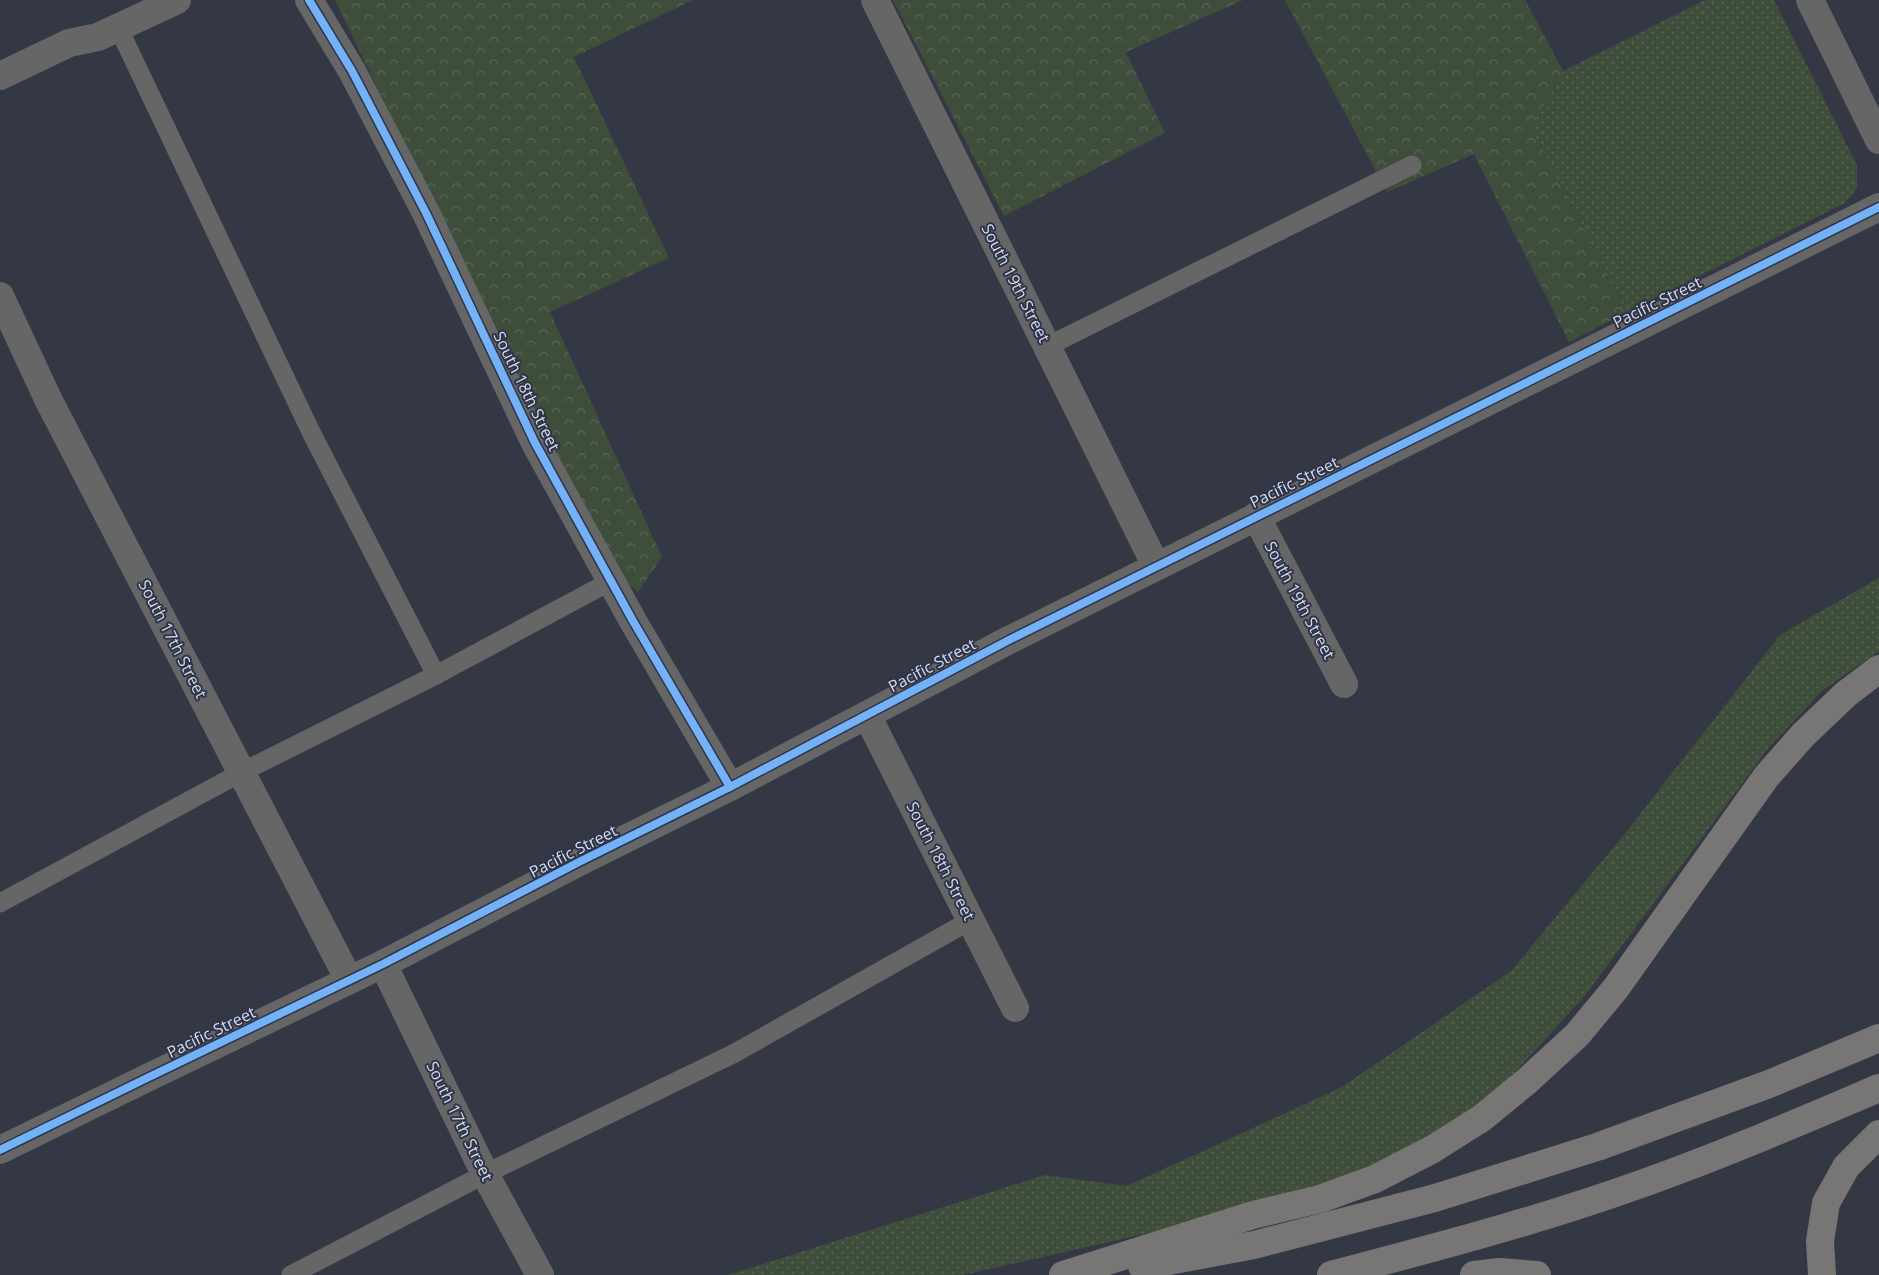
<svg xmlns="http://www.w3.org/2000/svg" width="1879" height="1275" font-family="'Open Sans',sans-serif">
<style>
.grass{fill:url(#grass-dots)}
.forest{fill:url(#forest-crowns)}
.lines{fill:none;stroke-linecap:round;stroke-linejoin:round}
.service{stroke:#676666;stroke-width:19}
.minor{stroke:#676666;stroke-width:28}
.tertiary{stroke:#676666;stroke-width:28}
.motorway{stroke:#787674;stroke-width:28}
.cycleway-casing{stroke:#2e354a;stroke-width:11}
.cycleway{stroke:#73b2f8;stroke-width:8}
.labels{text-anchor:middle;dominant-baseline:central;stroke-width:4;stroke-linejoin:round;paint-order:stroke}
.street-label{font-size:16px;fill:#d9ddea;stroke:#2e354a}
</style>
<defs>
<pattern id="grass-dots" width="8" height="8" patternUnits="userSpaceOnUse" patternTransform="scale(1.25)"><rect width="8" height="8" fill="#3e4e3b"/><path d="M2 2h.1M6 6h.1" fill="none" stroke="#596758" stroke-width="1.8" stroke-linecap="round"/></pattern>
<pattern id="forest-crowns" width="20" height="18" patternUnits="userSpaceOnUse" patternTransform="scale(1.25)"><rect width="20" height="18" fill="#3e4e3b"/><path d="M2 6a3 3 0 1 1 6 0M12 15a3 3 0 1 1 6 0" fill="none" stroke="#596758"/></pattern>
</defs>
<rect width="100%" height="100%" fill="#343844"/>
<g class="grass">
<polygon points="1705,0 1774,0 1857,165 1857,188 1845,203 1627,312 1531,128 1563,71"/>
<polygon points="1879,578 1879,651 1823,690 1769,747 1584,997 1502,1086 1425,1143 1364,1173 1256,1209 963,1275 728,1275 1045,1175 1127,1186 1342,1087 1511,971 1623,836 1780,635"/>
</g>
<g class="forest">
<polygon points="335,0 693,0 574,57 669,258 550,312 662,557 638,592 608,567"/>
<polygon points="893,0 1243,0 1126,52 1165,133 1004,216"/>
<polygon points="1285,0 1525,0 1563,71 1531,128 1627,312 1569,342 1474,154 1387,192"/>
</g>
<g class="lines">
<g class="service">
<polyline points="118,27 312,434 436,675"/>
<polyline points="1048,346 1412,165"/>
<polyline points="0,903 242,772 436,675 611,581"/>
<polyline points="291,1275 485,1174 733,1054 971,920"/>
</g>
<g class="minor">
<polyline points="309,0 352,71 426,213 535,443 633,621 730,787"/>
<polyline points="875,0 1156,566"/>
<polyline points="1810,0 1879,140"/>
<polyline points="0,76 69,43 98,37 177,0"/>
<polyline points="0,296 49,401 349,980"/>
<polyline points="1256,516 1344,684"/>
<polyline points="867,715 1015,1008"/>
<polyline points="383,964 485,1174 540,1275"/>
</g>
<polyline class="tertiary" points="0,1150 147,1078 383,964 579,862 730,787 1009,640 1879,207"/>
<g class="motorway">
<polyline points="1142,1266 1254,1245 1435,1198 1597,1147 1769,1084 1879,1038"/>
<polyline points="1063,1275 1253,1215 1320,1199 1375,1179 1433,1149 1482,1118 1527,1081 1577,1035 1616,988 1766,777 1803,735 1846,694 1879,669"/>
<path d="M 1331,1275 C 1426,1250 1522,1225 1615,1193 C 1704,1163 1792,1125 1879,1088"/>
<polyline points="1474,1275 1500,1272 1537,1275"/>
<polyline points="1822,1275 1820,1241 1826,1203 1846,1167 1879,1134"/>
</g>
<g class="cycleway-casing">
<g id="cycleway">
<polyline points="309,0 352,71 426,213 535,443 633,621 730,787"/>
<polyline points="0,1150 147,1078 383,964 579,862 730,787 1009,640 1879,207"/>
</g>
</g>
<use href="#cycleway" class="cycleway"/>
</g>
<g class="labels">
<g class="street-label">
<text transform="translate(1016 283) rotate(63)">South 19th Street</text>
<text transform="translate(1657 302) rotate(-26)">Pacific Street</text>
<text transform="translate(527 391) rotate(64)">South 18th Street</text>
<text transform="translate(1294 482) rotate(-26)">Pacific Street</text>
<text transform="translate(1300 600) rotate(62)">South 19th Street</text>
<text transform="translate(173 639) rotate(63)">South 17th Street</text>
<text transform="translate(932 665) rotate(-28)">Pacific Street</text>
<text transform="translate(573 851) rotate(-27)">Pacific Street</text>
<text transform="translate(941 861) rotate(63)">South 18th Street</text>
<text transform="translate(211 1032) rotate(-26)">Pacific Street</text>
<text transform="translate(460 1121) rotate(64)">South 17th Street</text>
</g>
</g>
</svg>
